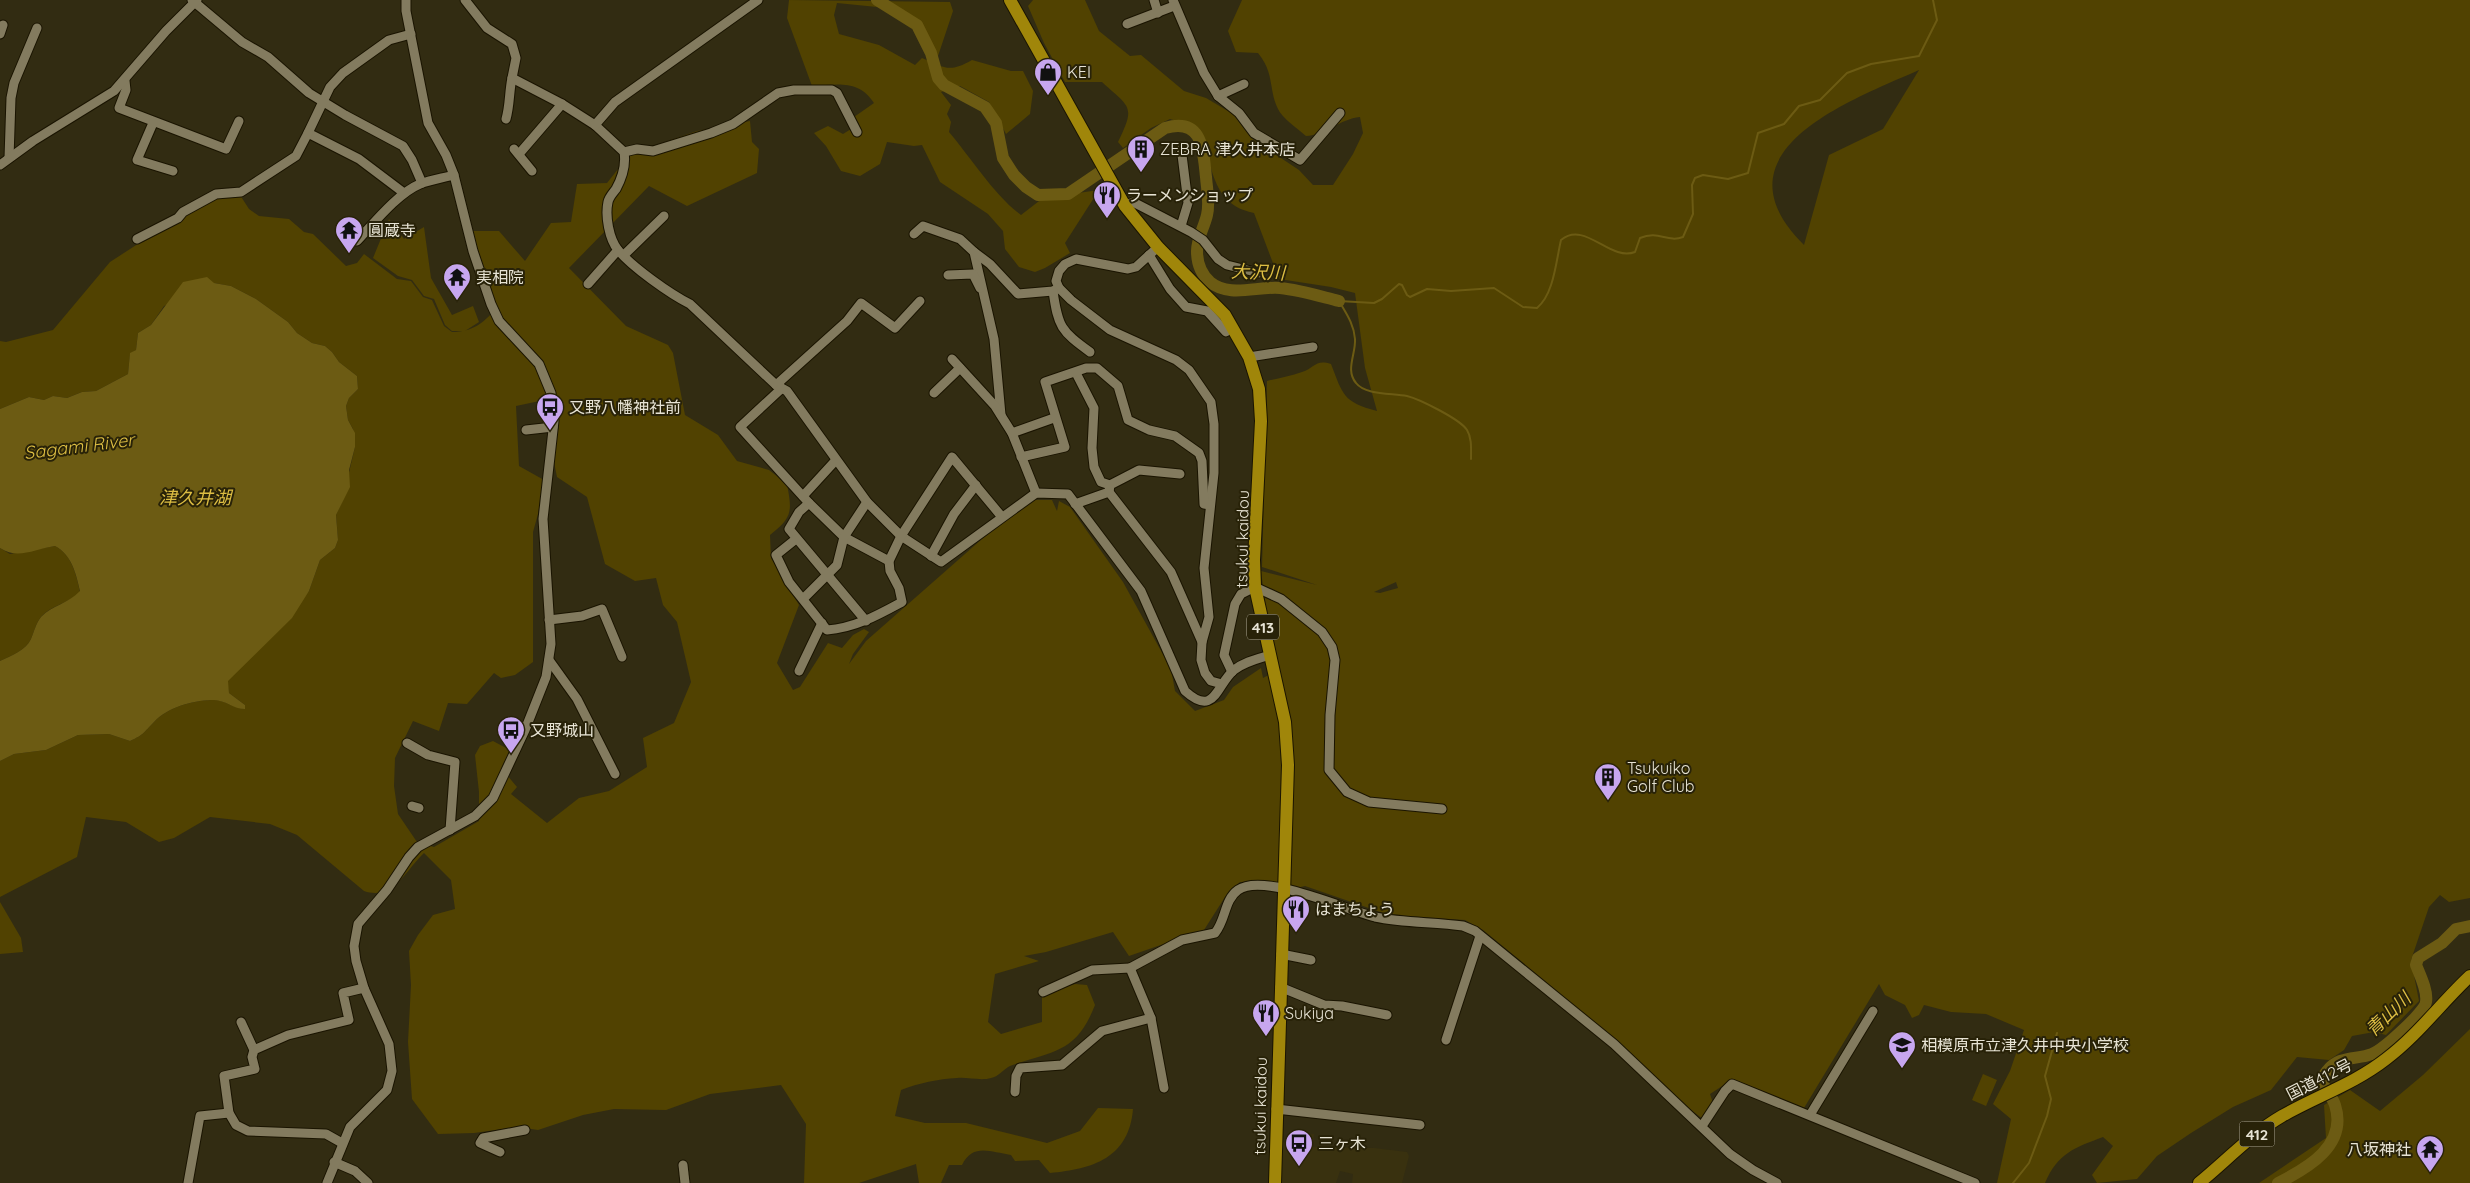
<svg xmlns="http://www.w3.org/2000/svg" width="2470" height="1183" font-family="Quicksand,'Noto Sans JP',sans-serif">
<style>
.built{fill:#39310f}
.green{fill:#514201;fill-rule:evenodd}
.water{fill:#6c5b13}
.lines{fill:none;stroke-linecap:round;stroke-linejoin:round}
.stream{stroke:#6c5b13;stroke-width:2}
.river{stroke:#6c5b13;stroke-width:12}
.minor-casing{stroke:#1a1400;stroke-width:11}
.highway-casing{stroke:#1a1400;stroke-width:14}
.minor{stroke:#837b5f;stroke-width:9}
.highway{stroke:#a0860a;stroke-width:12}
.labels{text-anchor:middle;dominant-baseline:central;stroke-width:4;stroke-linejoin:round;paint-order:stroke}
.shield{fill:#282208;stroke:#aea997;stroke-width:1}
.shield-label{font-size:15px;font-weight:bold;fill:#e7e3d4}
.poi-label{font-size:16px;fill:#e7e3d4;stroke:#282208;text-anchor:start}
.street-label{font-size:16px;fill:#e7e3d4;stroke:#282208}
.water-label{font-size:18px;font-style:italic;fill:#ddbe43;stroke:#282208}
</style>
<rect width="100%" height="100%" fill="#322c12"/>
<polygon class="built" points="1314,1134 1313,1147 1374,1148 1407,1152 1409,1156 1402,1183 1352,1183 1353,1174 1340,1171 1336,1183 1281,1183 1282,1142 1296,1144 1297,1135"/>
<g class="green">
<path d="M 789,0 L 950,2 L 953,11 L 938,56 L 923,50 L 918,21 L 891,5 L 877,7 L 837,3 L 834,15 L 839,34 L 879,45 L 915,65 L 922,58 C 945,68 949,73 972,60 L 1011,71 L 1023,71 L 1033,91 L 1030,114 L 1006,134 L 989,102 L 960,86 L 941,92 L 951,105 L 947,114 L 951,122 L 949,132 C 971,158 995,196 1021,215 L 1043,198 L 1099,190 L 1065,243 L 1070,253 L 1045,268 L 1035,272 L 1019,267 L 1005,249 L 1003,231 L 988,214 L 940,182 L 922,145 L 914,146 L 887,142 L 880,164 L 860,176 L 841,171 L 826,146 L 814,133 L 828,126 L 843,134 L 859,124 L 854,117 L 874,103 C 858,79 837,85 812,86 L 787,18 Z"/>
<path d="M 1033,0 L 1085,0 L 1099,31 L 1130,56 L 1141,55 L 1184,91 L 1206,98 L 1233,114 L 1251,138 L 1299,170 L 1313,185 L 1333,185 L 1353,154 L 1363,133 L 1360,117 C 1340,119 1325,135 1306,136 C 1298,129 1282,118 1278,109 C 1268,88 1275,74 1258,53 L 1236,52 L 1228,31 L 1242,0 L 2470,0 L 2470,898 L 2449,902 L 2440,895 L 2429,907 L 2411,960 L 2419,1001 L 2386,1035 L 2374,1032 L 2352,1036 L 2344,1050 L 2329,1060 L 2297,1057 L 2271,1090 L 2233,1107 L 2191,1133 L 2157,1156 L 2137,1179 L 2097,1183 L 2092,1175 L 2113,1146 L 2103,1137 C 2074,1148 2058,1153 2045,1183 L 1997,1183 L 2011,1119 L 1993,1104 L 2010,1071 L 2024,1030 L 1986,1014 L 1951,1012 L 1924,1005 L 1919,1015 L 1912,1018 L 1905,1005 L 1885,995 L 1879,984 L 1804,1108 L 1733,1079 L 1710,1094 L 1713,1103 L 1703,1119 L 1683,1104 L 1615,1041 L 1539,976 L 1483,930 L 1465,920 L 1389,915 L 1305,886 L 1288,890 L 1288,883 L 1240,882 L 1225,897 L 1204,930 L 1129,956 L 1113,932 L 1046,952 L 1024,956 L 1039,961 L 995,974 L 988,1022 L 1001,1034 L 1042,1022 L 1042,995 L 1075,984 L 1087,985 L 1095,1005 C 1076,1054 1054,1050 1010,1066 C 1004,1069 998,1077 991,1078 C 981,1081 968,1077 957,1078 C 938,1079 919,1083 901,1090 L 895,1116 L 925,1123 L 966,1123 L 1047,1143 L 1080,1131 L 1098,1108 L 1133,1109 C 1129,1158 1093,1169 1050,1173 L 1039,1160 L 1015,1161 L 1011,1155 C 990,1152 973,1143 962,1165 L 949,1165 L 941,1183 L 919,1183 L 916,1164 L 859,1183 L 804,1183 L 806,1124 L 781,1085 L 710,1094 L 666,1110 L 614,1109 L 583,1115 L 538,1130 L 518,1127 L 474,1133 L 438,1134 L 412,1099 L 408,1042 L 411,985 L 409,951 L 418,935 L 433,915 L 455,909 L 451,880 L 424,853 C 405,871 393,901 364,891 L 297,835 L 270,824 L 210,817 L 174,838 L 159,842 L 126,822 L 86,817 L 77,857 L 0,897 L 0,761 L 14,754 L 46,750 L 78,735 L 109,734 L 130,741 C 145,734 143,733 154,722 C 168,707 191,701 212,700 C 223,699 233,708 245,709 L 245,705 L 229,693 L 227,681 L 275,634 L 309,591 L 320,560 L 335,548 L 338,540 L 336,515 L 342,502 L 355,447 L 353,429 L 348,420 L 346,406 L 349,398 L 358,389 L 357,376 L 339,362 L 332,352 L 325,346 L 312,343 L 297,333 L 288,322 L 256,299 L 231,286 L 214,283 L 164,306 L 151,325 L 138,333 L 136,350 L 130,354 L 128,374 L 96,391 L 82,392 L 67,398 L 53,396 L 44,400 L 29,397 L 0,409 L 0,341 L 6,342 L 53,330 L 110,262 L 198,205 L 219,197 L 240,195 L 249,209 L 259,216 L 289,219 L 304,232 L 313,234 L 346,266 L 357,263 L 364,254 L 397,279 L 411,281 L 423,297 L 432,300 L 444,326 L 452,332 C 473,332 483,323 497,308 L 472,231 L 499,231 L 525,261 L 551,223 L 571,222 L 577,184 L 607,183 L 630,154 L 697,131 L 750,121 L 752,142 L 759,149 L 757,173 L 687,206 L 649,186 L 569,268 L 626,326 L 668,345 L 673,353 L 685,415 L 718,435 L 737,461 L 769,470 L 787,484 C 792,511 793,517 770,535 L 771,558 L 799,605 L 777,663 L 793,690 L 800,687 L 828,643 L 842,648 L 853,635 L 864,629 L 869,632 L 853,654 L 849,664 L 866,641 L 982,539 L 1034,500 L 1052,500 L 1057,511 L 1059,501 L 1070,507 L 1123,582 L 1171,669 L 1175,691 L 1195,711 L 1224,700 L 1233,687 L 1261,668 L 1263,678 L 1280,669 L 1266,610 L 1261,571 L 1317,585 L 1262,567 L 1267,381 C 1279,378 1291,376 1302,372 C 1315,368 1315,359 1331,364 C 1343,395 1343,402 1377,411 L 1365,368 L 1355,293 L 1331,287 L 1279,279 L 1254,213 C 1199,202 1218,140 1189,124 C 1183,121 1176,121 1170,119 L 1151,128 L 1123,148 L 1118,142 C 1136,105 1130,108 1102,82 L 1065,82 L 1044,43 L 1028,6 ZM 1919,70 L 1883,129 L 1829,155 L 1804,245 C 1710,152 1849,101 1919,70 ZM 549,399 L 558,404 L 554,462 L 557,477 L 587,497 L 605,564 L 635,581 L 656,578 L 663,605 L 677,622 L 691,682 L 674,723 L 643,738 L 647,767 L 609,791 L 579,798 L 547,823 L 511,794 L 517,787 L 502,769 L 512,751 L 493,741 L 480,746 L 475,755 L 479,792 L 479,821 L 434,847 L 417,842 L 398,814 L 394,786 L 395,758 L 413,721 L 439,731 L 448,703 L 467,704 L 494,673 L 501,678 L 515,675 L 533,662 L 533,532 L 538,514 L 544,480 L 519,466 L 516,406 ZM 1396,582 L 1398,588 L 1380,593 L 1374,592 Z"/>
<polygon points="389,219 404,239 424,227 431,278 452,315 473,306 479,322 465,331 452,331 445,325 434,299 424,296 412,280 398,276 373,258"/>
<path d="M 55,546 C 72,555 76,574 80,592 C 68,604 51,605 41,617 C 36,623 34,632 31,639 C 26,650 11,656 0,661 L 0,548 L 10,554 Z"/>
<polygon points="0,902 21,938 23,952 0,954"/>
<polygon points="2470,1029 2470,1183 2259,1183 2326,1138 2324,1105 2350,1090 2380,1111 2423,1075"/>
<polygon points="1983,1074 1997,1080 1986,1106 1972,1100"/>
</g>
<path class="water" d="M 207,277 L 214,283 L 231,286 L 256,299 L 288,322 L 297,333 L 312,343 L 325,346 L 332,352 L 339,362 L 357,376 L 358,389 L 349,398 L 346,406 L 348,420 L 355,433 L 355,447 L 349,470 L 350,487 L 336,515 L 338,540 L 335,548 L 320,560 L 309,591 L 292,618 L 228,681 L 229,693 L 245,705 L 245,709 C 233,709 224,699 212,700 C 191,701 168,707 154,722 C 143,733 145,734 130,741 L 109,734 L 78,735 L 46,750 L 14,754 L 0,761 L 0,661 C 11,656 26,650 31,639 C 34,632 36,623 41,617 C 52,605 68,604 80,591 C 76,574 72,555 55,546 C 34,549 18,560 0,548 L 0,409 L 29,397 L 44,400 L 53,396 L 67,398 L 82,392 L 96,391 L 128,374 L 130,353 L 136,350 L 138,333 L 151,325 L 183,282 Z"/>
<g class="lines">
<g class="stream">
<path d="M 1339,301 L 1374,303 L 1382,299 L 1399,284 L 1402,285 L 1407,295 L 1410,297 L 1427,289 L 1451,291 L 1494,288 L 1523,307 L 1537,308 C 1554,294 1556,261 1561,240 C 1585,220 1610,262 1635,252 L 1640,238 C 1659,230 1667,243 1683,237 L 1693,214 L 1692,185 L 1695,178 L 1703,175 L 1728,179 L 1748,173 L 1758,133 L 1784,124 L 1799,106 L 1820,100 L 1847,73 L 1871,64 L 1919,56 L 1937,20 L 1933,0"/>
<path d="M 1339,301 C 1346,313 1354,324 1355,339 C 1356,354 1345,370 1356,383 C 1365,395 1392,393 1407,396 C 1419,399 1460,419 1467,430 C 1472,438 1471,449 1471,459"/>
<polyline points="2013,1183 2029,1163 2047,1116 2051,1099 2045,1076 2057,1033"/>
</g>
<g class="river">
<path d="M 877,0 L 917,25 L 931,53 L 938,78 L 944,85 L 985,107 L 996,123 L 1003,158 L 1014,175 L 1026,187 L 1038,195 L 1068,194 L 1165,128 C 1203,117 1203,150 1206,177 C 1207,190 1210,203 1207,215 C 1204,228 1197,238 1197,251 C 1197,263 1201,274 1210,282 C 1229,298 1257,286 1280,288 C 1300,290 1319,296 1339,301"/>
<path d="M 2278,1183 C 2308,1168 2348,1145 2335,1105 C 2331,1092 2316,1085 2327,1071 C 2339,1055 2357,1060 2372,1054 C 2383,1050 2425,1012 2426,1002 C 2428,991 2420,975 2416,965 L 2418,958 L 2442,943 L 2456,929 L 2470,926"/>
</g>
<g class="minor-casing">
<g id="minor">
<polyline points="192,0 242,42 268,57 309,93 345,115 403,146 412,160 422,183"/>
<path d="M 465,0 L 487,28 L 512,44 L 516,58 L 512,78 L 562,104 L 595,125 L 624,152 C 626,164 622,178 616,189 C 613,193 609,197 608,202 C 605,216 609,239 618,250 C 632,267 670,294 690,304 L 776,385 L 787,391 L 867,502 L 901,536 L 941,562 L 1036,493 L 1068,494 L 1141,591 L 1185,691 C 1215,718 1216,685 1234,670 C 1244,662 1257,659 1270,655"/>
<polyline points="1154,0 1158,13"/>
<polyline points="1173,0 1204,73 1218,96 1239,113 1254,133 1300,160 1340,113"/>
<polyline points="1127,24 1174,6"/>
<polyline points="0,34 3,25"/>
<polyline points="125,81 126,90 119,108 226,149 239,121"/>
<polyline points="1218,96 1244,84"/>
<path d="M 506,119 C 510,105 509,92 512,78"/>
<polyline points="153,123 137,160 173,171"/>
<polyline points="595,125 615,102 758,0"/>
<polyline points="1181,147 1188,203 1181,226"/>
<polyline points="514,149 532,171"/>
<polyline points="624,152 637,149 653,151 711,133 733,124 778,93 794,90 832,90 837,93 857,132"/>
<polyline points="519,154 562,104"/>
<polyline points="9,158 11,98 14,83 37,28"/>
<polyline points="0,165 33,141 114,91 166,31 197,0"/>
<polyline points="404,193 359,159 308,133 330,87 343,73 389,40 411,34"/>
<polyline points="1125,206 1133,202 1191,232 1203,240 1218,259 1227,265 1259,273"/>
<polyline points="914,234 923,226 960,239 974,252 994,339 1001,415"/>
<polyline points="137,239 178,218 183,212 216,194 241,192 296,156 308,133"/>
<path d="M 357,241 C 374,223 398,193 420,184 C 430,180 443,178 454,175"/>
<polyline points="1158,247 1136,267 1128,269 1076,259 1065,264 1059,271 1056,281 1059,288 1071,300 1110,330 1176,360 1189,370 1211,402 1214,424 1214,473 1204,568 1209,617 1202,642 1201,660 1205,673 1211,681 1222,684"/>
<polyline points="974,252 990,264 1018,294 1053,291 1059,288"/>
<polyline points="624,255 664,216"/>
<polyline points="1149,255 1170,289 1186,307 1207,311 1226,332"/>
<polyline points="948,275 973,274 980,288"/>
<polyline points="588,284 618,250"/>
<path d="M 1053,291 C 1058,327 1061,331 1090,352"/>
<polyline points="1249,357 1313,347"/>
<polyline points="952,359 995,406 1012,433 1036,493"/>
<polyline points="1076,373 1094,408 1092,448 1094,467 1101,482 1110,485"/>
<polyline points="776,385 847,321 861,303 895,328 920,301"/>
<polyline points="781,389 740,427 809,503 799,512 789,529 866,621"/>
<polyline points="934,393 960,368"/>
<polyline points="526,430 553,427"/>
<polyline points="1012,433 1054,418"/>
<polyline points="1021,457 1065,447 1045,382 1086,368 1097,368 1118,386 1128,420 1149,430 1175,436 1199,453 1202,461 1204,504 1210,505"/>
<polyline points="1109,492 1171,572 1202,642"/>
<polyline points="803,496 836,460"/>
<polyline points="809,503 844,537 889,561"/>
<polyline points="1075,504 1109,492 1110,485 1139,470 1180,474"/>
<path d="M 796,539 L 776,555 L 789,582 L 827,630 C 855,628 878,615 902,602 L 899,588 L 890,571 L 889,561 L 901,536 L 952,457 L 1002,517"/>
<polyline points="931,556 954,514 976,485"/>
<polyline points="803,599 837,565 844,537 867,502"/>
<polyline points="549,620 582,616 602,609 622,657"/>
<polyline points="549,660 577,699 615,774"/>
<polyline points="799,671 822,623"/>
<polyline points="1232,672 1224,655 1235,604 1241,594 1255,587 1281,599 1322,632 1332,647 1335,660 1330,715 1329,770 1347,792 1369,802 1442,809"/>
<polyline points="407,743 428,755 455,762 450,830"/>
<polyline points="412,806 419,808"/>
<polyline points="1281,954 1311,960"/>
<path d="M 1130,968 L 1182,940 L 1215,933 C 1226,920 1224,900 1238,890 C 1263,872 1346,910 1375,917 C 1403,923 1434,922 1463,926 L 1475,931 L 1614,1044 L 1730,1154 L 1753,1170 L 1777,1183"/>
<polyline points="1280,987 1324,1005 1342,1006 1387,1015"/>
<polyline points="1043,992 1092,970 1130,968 1151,1018 1164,1088"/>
<polyline points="241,1022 254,1050"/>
<polyline points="1446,1040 1480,936"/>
<polyline points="1015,1092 1016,1076 1020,1068 1062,1065 1102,1031 1151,1018"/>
<polyline points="1276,1109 1420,1125"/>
<polyline points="1810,1115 1873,1011"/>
<polyline points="1702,1126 1725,1091 1732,1084 1975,1183"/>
<polyline points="342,1143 326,1134 248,1131 236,1125 229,1113 224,1076 255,1069 252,1057 254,1050 288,1035 349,1020 343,993 364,988"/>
<polyline points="500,1152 480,1143 483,1138 525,1130"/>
<polyline points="334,1162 355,1171 368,1183"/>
<polyline points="683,1165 685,1183"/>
<polyline points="188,1183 200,1116 229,1113"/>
<polyline points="327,1183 350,1127 387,1090 392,1071 389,1044 364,988 356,961 354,946 358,924 387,890 409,857 418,847 475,816 493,798 525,730 546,677 551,644 543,519 554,421 551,393 539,364 499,321 491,304 473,251 454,175 446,155 428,123 406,11 406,0"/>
</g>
</g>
<g class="highway-casing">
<g id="highway">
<polyline points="1010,0 1125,206 1158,247 1225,315 1249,357 1259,389 1261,421 1254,560 1255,587 1285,722 1288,765 1275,1183"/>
<path d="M 2199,1183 C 2226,1161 2251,1134 2282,1116 C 2317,1096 2354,1084 2386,1059 C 2418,1035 2441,1003 2470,976"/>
</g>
</g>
<use href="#minor" class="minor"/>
<use href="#highway" class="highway"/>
</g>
<defs>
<g id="shop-pin" transform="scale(1.4375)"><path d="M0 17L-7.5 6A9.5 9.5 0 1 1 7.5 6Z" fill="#c7a6ef" stroke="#282208"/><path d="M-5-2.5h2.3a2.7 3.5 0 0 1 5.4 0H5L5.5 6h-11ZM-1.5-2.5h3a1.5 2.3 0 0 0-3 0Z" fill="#111"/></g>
<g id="building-pin" transform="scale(1.4375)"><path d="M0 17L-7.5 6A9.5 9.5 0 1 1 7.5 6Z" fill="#c7a6ef" stroke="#282208"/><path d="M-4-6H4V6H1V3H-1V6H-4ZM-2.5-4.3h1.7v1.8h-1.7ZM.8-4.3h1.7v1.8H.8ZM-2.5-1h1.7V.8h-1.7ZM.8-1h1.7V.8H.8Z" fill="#111"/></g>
<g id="restaurant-pin" transform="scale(1.4375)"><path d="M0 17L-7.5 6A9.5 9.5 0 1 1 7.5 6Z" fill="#c7a6ef" stroke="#282208"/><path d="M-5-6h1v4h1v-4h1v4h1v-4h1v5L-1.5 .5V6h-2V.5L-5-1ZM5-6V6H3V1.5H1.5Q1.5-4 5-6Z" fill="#111"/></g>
<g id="temple-pin" transform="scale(1.4375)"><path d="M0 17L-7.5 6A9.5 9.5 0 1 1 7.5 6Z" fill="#c7a6ef" stroke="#282208"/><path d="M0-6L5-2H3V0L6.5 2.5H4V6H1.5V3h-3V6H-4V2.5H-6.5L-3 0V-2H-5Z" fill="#111"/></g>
<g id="bus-pin" transform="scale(1.4375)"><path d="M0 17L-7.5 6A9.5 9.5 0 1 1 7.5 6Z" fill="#c7a6ef" stroke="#282208"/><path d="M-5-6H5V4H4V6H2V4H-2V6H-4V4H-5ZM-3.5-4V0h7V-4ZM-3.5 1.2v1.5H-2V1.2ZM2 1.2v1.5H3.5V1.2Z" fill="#111"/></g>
<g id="school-pin" transform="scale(1.4375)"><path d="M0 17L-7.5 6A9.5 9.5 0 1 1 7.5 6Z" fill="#c7a6ef" stroke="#282208"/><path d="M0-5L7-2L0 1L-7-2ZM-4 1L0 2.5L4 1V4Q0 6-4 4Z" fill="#111"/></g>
</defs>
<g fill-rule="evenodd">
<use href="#shop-pin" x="1048" y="72"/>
<use href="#building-pin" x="1141" y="149"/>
<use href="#restaurant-pin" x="1107" y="195"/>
<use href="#temple-pin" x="349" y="230"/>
<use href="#temple-pin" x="457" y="277"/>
<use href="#bus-pin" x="550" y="407"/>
<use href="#bus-pin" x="511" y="730"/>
<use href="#building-pin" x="1608" y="777"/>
<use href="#restaurant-pin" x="1296" y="909"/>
<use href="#restaurant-pin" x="1266" y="1013"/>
<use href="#school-pin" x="1902" y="1045"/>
<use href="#bus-pin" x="1299" y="1143"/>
<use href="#temple-pin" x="2430" y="1149"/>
</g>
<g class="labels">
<g class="shield">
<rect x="1247" y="614.5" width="32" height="25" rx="4"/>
<rect x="2239.5" y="1121.5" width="35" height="25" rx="4"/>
</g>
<g class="shield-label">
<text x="1263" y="627">413</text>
<text x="2257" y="1134">412</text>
</g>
<g class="poi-label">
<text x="1067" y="72">KEI</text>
<text x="1160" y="149">ZEBRA 津久井本店</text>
<text x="1126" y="195">ラーメンショップ</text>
<text x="368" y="230">圓蔵寺</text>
<text x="476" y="277">実相院</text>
<text x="569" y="407">又野八幡神社前</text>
<text x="530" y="730">又野城山</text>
<text x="1627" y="768">Tsukuiko<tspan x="1627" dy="18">Golf Club</tspan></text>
<text x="1315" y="909">はまちょう</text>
<text x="1285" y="1013">Sukiya</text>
<text x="1921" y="1045">相模原市立津久井中央小学校</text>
<text x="1318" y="1143">三ヶ木</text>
<text x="2411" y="1149" text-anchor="end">八坂神社</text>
</g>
<g class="street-label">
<text transform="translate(1242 539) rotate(-89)">tsukui kaidou</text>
<text transform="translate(2319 1079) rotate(-27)">国道412号</text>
<text transform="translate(1260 1106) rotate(-89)">tsukui kaidou</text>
</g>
<g class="water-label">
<text transform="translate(1258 272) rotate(2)">大沢川</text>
<text transform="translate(79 446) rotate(-7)">Sagami River</text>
<text x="195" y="497">津久井湖</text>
<text transform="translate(2388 1014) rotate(-44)">青山川</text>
</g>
</g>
</svg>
